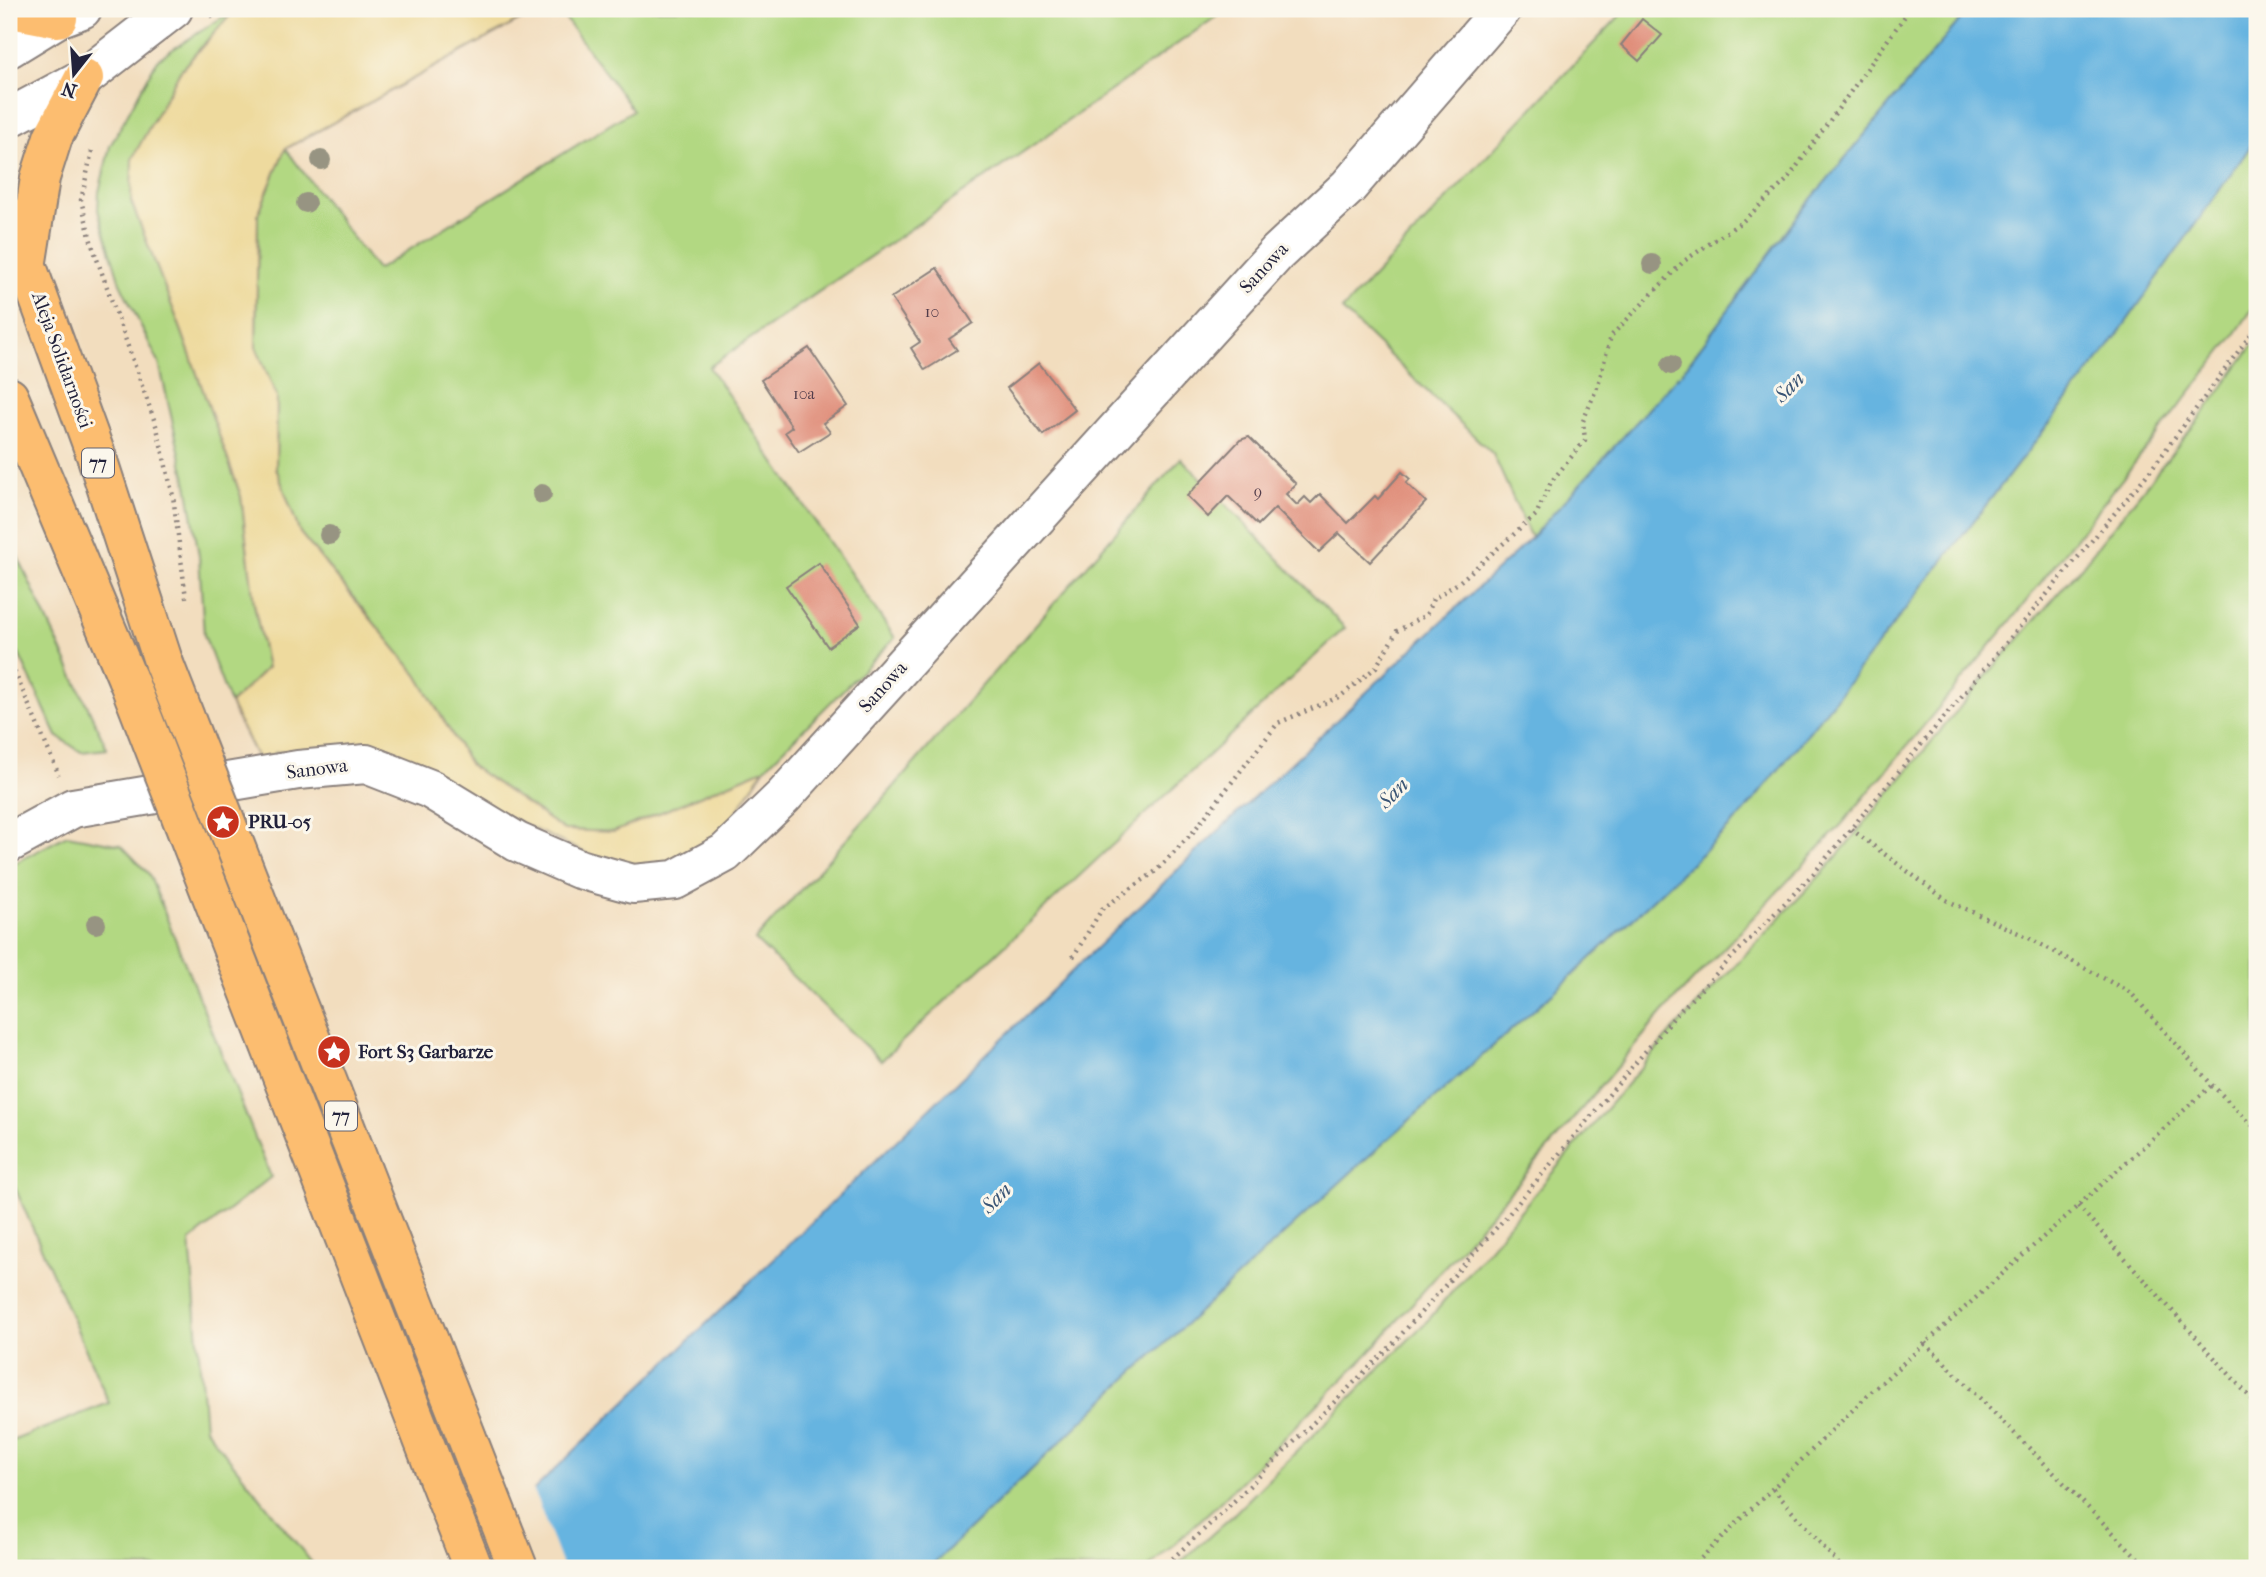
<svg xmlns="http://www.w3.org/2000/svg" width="2266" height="1577" font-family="'IM FELL French Canon',serif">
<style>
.green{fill:#b2d882;stroke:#6a7d5e;stroke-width:2}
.sand{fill:#eeda9e;stroke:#887e6c;stroke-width:2}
.water{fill:#66b4e0;stroke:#446b8e;stroke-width:2}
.pier{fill:#f2ddbe}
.building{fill:#e08e7a}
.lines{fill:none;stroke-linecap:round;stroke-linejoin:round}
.minor-casing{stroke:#8a807c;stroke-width:42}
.tertiary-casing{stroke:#8a807c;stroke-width:42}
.trunk-casing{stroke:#8a807c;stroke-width:42}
.path{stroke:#8a807c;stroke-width:4.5;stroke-dasharray:2 5;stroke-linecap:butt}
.minor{stroke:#fff;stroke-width:38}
.tertiary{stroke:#fff;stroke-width:38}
.trunk{stroke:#fcbd6f;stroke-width:38}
.trunk-bridge-casing{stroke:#8a807c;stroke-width:42;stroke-linecap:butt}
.trunk-bridge{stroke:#fcbd6f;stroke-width:38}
.tree{fill:#979482}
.labels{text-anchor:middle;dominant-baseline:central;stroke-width:6;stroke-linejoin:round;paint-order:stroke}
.number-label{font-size:16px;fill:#523d4b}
.shield{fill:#fbf7ec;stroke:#636270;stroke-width:2}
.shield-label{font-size:18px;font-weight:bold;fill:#22223b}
.street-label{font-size:19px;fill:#22223b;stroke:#fbf7ec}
.poi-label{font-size:19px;font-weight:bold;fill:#22223b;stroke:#fbf7ec;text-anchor:start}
.water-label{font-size:21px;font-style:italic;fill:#3a5575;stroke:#fbf7ec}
</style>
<rect width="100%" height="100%" fill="#fbf7ec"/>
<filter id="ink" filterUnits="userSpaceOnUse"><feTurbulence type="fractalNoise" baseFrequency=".0143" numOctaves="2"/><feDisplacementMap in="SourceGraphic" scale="14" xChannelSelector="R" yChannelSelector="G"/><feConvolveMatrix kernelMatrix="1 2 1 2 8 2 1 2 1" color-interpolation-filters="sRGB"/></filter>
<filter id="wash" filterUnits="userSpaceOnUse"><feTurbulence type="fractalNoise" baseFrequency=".00686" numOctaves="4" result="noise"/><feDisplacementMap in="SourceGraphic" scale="28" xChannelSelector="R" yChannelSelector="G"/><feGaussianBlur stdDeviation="1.57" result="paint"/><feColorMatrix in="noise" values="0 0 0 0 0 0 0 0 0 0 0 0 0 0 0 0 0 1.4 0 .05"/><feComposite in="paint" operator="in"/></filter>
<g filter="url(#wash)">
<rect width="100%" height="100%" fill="#f2ddbe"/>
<g class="green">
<polygon points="235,9 180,71 131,201 181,329 241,496 254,603 267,668 230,704 204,635 199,556 188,489 159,363 120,283 98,210 99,192 110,146 158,59"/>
<polygon points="558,9 1227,9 1052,132 709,367 895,638 764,769 614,832 564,830 470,765 417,675 300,533 276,468 277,397 256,347 258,214 285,148 377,270 633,110"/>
<polygon points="1626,9 1969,9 1802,210 1683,371 1531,538 1493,454 1342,310"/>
<polygon points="2257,137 2257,302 2232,339 2009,623 1842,824 1663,1012 1553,1143 1369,1353 1218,1504 1148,1568 929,1568 1125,1380 1360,1164 1572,976 1741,816 1841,692 2110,345"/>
<polygon points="2257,340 2257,1568 1174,1568 1230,1518 1430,1318 1666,1038 1828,867 1975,689 2082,566 2206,410"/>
<polygon points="1181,458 1345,628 881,1061 755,940 878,805"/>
<polygon points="9,538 107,748 107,749 81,752 57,736 9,633"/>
<polygon points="67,835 121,845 149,874 271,1177 190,1241 205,1428 316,1568 9,1568 9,1442 109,1403 9,1174 9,866"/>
</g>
<polygon class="sand" points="236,9 540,9 285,149 258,214 256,347 277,397 276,468 300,533 417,675 470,765 564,830 614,832 764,769 716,844 663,866 624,871 374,755 277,752 259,762 230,704 267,668 254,603 241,496 181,329 131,201 132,159 180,71"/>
<polygon class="water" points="1969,9 2257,9 2257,137 2110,345 1841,692 1741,816 1572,976 1360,1164 1125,1380 929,1568 435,1568 517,1506 1197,851 1531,538 1683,371 1802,210"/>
<polygon class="pier" points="532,1486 563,1568 431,1568 515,1503"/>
<g id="blocks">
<g class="building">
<polygon points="1642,19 1662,35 1639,61 1621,45"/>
<polygon points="937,268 973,323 949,339 957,350 925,370 911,348 920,342 891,298"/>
<polygon points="809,348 848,406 823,423 830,432 799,452 785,432 792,427 761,380"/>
<polygon points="1039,363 1075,410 1043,435 1007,388"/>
<polygon points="1249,437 1296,484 1286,494 1297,505 1305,497 1311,503 1320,494 1348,523 1375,496 1378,499 1402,472 1410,479 1406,483 1426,502 1370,562 1339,533 1319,552 1275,508 1258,525 1228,496 1208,517 1187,496 1240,440"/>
<polygon points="819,563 860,624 828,647 786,586"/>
</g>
</g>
</g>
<g filter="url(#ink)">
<use href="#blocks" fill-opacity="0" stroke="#8a807c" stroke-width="2"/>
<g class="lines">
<g class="minor-casing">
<polyline id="minor" points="9,843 73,808 298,770 366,764 430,789 517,842 579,869 633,884 675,880 725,853 783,797 1277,253 1348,187 1502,9"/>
</g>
<g class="tertiary-casing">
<g id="tertiary">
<polyline points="9,48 58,18 82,9"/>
<polyline points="9,118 84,78 173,9"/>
</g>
</g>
<g class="trunk-casing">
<g id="trunk">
<polyline points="12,9 58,18"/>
<polyline points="9,217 97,458 164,664"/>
<polyline points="27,261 40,178 53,137 84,78"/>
<polyline points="9,397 128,680"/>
</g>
</g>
<g class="path">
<polyline points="211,17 224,9"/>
<polyline points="92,151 81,200 92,245 157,428 173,496 186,598"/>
<polyline points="9,659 59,775"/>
<polyline points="1851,829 1946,900 2027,937 2131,993 2212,1085 2257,1130"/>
<polyline points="1073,957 1102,909 1156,871 1193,832 1278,723 1341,696 1376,667 1397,631 1426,615 1433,599 1458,583 1536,515 1551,482 1585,440 1583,421 1598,385 1611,336 1684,261 1743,221 1787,180 1910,9"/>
<polyline points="2078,1206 2257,1405"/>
<polyline points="1925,1343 2148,1568"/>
<polyline points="1773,1489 1842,1568"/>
<polyline points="1162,1568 1221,1514 1391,1346 1507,1216 1675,1016 1813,874 2150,471 2257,326"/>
<polyline points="1691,1568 1869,1394 2212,1085"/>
</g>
<use href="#minor" class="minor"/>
<use href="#tertiary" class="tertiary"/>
<use href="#trunk" class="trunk"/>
<g class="trunk-bridge-casing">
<g id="trunk-bridge">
<polyline points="164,664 518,1568"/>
<polyline points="128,680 473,1568"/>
</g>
</g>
<use href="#trunk-bridge" class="trunk-bridge"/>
</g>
<g class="tree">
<circle cx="321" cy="160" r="10"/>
<circle cx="306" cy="203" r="10"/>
<circle cx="1652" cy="264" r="10"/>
<circle cx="1671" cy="365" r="10"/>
<circle cx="542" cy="494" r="10"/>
<circle cx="329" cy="535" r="10"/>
<circle cx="96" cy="924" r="10"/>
</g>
</g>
<defs>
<g id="sight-disc" transform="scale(1.75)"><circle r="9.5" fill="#c8321e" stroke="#fbf7ec"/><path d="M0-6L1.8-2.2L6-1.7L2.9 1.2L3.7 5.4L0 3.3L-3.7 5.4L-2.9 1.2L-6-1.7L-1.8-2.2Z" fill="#fff"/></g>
</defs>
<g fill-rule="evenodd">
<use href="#sight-disc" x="223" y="822"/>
<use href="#sight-disc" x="334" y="1052"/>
</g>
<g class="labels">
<g class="number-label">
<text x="932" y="311">10</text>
<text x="804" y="393">10a</text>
<text x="1258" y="491">9</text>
</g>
<g class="shield">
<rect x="82" y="448.5" width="32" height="29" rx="5"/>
<rect x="325" y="1101.5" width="32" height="29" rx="5"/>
</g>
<g class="shield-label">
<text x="98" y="463">77</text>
<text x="341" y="1116">77</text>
</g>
<g class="street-label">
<text transform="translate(1264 268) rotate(-47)">Sanowa</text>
<text transform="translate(62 360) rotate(70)">Aleja Solidarności</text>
<text transform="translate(883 687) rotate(-48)">Sanowa</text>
<text transform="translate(317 769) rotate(-7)">Sanowa</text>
</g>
<g class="poi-label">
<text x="248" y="822">PRU-05</text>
<text x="358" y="1052">Fort S3 Garbarze</text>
</g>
<g class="water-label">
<text transform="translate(1789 387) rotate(-46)">San</text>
<text transform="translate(1393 793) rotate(-46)">San</text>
<text transform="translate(996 1198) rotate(-46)">San</text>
</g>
</g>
<rect width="2266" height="1577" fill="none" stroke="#fbf7ec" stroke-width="35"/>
<g transform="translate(74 74) rotate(197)" stroke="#fbf7ec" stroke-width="5" paint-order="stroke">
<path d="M0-5L12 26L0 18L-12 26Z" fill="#22223b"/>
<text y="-10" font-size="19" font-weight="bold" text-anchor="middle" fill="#22223b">N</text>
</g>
</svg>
